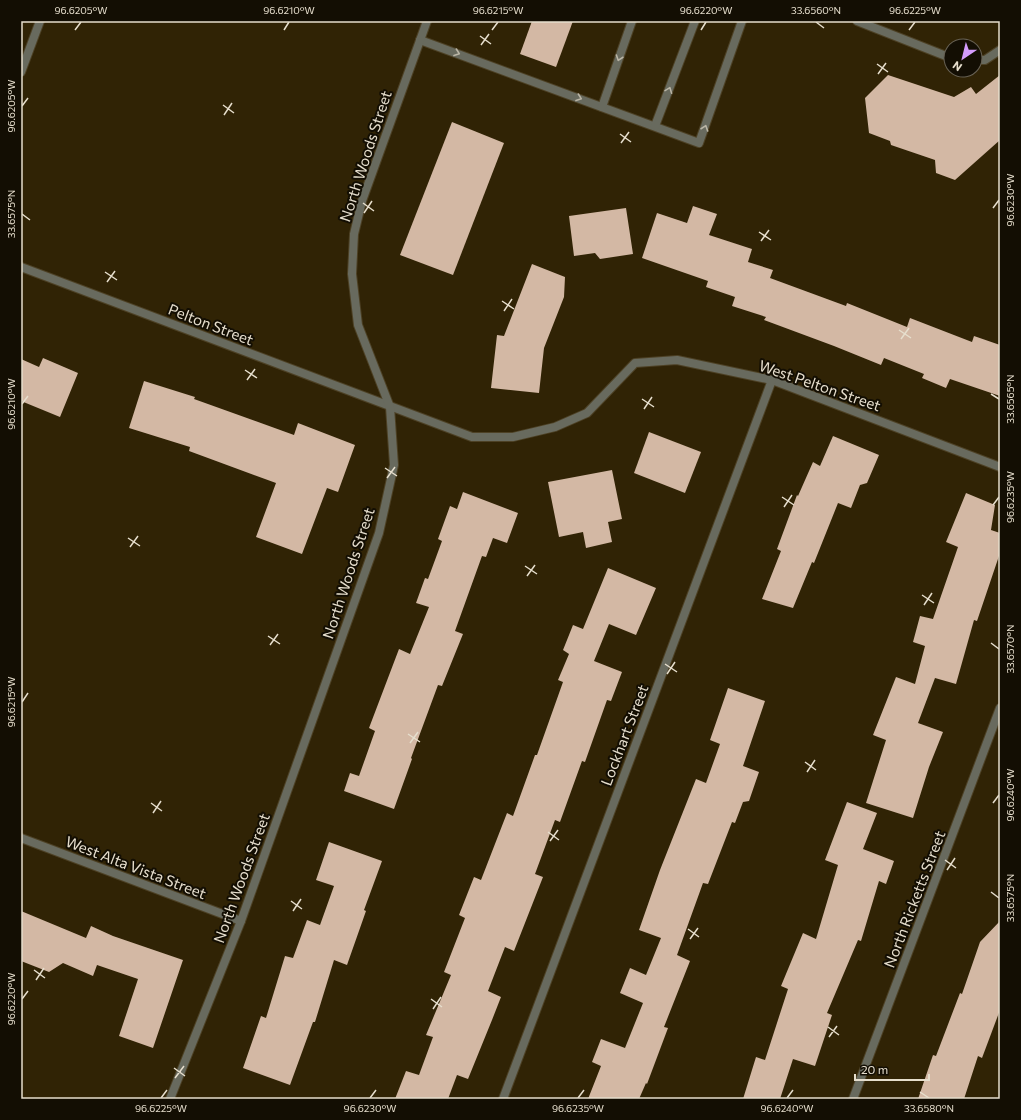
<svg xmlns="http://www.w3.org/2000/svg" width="1021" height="1120" font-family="Commissioner,sans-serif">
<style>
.building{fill:#d3b8a4}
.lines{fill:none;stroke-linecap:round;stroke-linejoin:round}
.service-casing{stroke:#4d4125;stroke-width:10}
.minor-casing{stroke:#4d4125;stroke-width:10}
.tertiary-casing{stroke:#4d4125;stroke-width:10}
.service{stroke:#686a5e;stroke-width:8}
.minor{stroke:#686a5e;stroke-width:8}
.tertiary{stroke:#686a5e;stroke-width:8}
.oneway{stroke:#bab5a6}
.ticks{fill:none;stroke:#e6decd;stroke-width:1.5}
.labels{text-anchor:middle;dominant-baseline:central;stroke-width:4;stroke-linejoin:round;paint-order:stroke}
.street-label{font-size:15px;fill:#e6decd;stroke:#130e03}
.neatline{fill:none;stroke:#e6decd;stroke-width:1.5}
.ticks-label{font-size:10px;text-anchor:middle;fill:#e6decd}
</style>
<rect width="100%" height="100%" fill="#302305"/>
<g class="building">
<polygon points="532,21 573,21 556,67 520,54"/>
<polygon points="888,75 954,97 971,87 976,94 1000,75 1000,140 955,180 936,173 935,160 891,145 890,141 869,133 865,98"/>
<polygon points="452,122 504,143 453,275 400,255"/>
<polygon points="693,206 717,214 709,235 752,249 748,262 773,270 770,278 846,306 847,303 907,327 910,318 972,342 974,336 1000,345 1000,396 950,379 946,388 922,378 924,374 884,358 881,365 834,346 764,320 766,317 732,306 735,297 706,287 708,281 642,258 657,213 687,223"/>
<polygon points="626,208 633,254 600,259 595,253 574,256 569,216"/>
<polygon points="532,264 565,277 564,297 544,348 539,393 491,388 497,335 504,336"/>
<polygon points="43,358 78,373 60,417 21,401 21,359 39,367"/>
<polygon points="144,381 195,397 194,399 294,435 298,423 355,445 338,492 327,488 302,554 256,537 276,483 189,451 190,447 129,428"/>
<polygon points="649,432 701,452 685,493 634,473"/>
<polygon points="833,436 879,455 867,483 860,485 851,508 838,503 814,563 812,562 793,608 762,599 781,551 777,549 797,495 798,496 813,462 820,466"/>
<polygon points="612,470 622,519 608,522 612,542 586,548 583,532 559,537 548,482"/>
<polygon points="463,492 518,513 507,543 493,538 486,557 482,556 455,631 463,634 442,686 438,685 411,758 412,759 394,809 344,791 350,773 359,776 375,731 369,728 399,649 410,654 429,607 416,603 425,578 428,579 442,541 438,539 450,506 457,509"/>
<polygon points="966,493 995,505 991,530 1000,533 1000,553 977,621 974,620 956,684 935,678 918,723 943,732 929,767 913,818 866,803 886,740 873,735 896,677 915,684 925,646 913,642 920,616 933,619 958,547 946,542"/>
<polygon points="608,568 656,588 636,635 609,624 594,661 622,672 611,701 607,700 585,762 582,761 560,822 555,820 535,874 543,877 514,951 505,947 488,991 501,997 492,1020 468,1079 457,1075 448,1099 395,1099 406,1071 419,1075 433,1037 426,1035 451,975 444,972 465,918 459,915 474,877 481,880 507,813 513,816 535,755 537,755 563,682 558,680 569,654 563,650 573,625 583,629"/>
<polygon points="728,688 765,701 743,766 759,772 749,801 743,802 735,823 732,822 708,884 703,883 677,955 690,961 664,1027 668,1028 647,1084 646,1083 639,1099 588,1099 601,1066 592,1062 601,1039 625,1048 643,1003 620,993 630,968 646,975 661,938 639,930 660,870 696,779 706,783 720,744 710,740"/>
<polygon points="847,802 877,813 863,849 894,861 886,884 879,881 861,941 858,940 827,1013 832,1015 815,1066 793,1059 780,1099 743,1099 756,1057 765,1060 788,989 781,986 803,933 816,939 838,865 825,860"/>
<polygon points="329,842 382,861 364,910 366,911 347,965 334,960 315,1022 313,1022 290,1085 243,1068 261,1016 266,1018 285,956 293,958 307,920 320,925 334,886 316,880"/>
<polygon points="21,911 86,938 91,926 113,936 183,960 153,1048 119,1036 138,979 97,965 93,976 63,963 49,972 21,961"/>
<polygon points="1000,921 1000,1010 982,1058 978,1056 964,1099 918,1099 933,1055 936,1056 960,993 962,994 980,942"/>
</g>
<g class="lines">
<g class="service-casing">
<g id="service">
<polyline points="857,21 951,58"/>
<polyline points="420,40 699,143 742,21"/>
<polyline points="975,60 985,60 1000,50"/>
<polyline points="602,107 632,21"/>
<polyline points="655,126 695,21"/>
</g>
</g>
<g class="minor-casing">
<g id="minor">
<polyline points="21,72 40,21"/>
<polyline points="21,267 472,437 513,437 555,427 587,413 635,363 677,360 772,380 1000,467"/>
<polyline points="21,838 241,921"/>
<polyline points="170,1099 241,921 379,533 394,465 390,407 358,325 352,274 354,234 362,201 427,21"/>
<polyline points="503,1099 772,380"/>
</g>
</g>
<g class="tertiary-casing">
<polyline id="tertiary" points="853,1099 1000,708"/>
</g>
<use href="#service" class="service"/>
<use href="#minor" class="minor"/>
<use href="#tertiary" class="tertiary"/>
</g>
<defs><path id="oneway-chevron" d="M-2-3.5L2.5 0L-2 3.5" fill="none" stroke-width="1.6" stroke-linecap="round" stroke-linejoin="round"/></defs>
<g class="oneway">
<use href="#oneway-chevron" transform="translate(457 53) rotate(20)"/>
<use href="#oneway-chevron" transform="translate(619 58) rotate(109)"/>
<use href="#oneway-chevron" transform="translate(669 90) rotate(-69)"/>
<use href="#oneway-chevron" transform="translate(579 98) rotate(20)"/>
<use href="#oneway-chevron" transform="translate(705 128) rotate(-71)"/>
</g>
<path class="ticks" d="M 816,22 L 824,28M 75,30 L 81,22M 284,30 L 289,22M 492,30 L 498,22M 701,30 L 706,22M 909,30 L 915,22M 480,36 L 491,44M 481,45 L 489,34M 877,64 L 888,72M 878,74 L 886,63M 223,105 L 234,113M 22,106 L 28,98M 224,115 L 232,103M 620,134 L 631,142M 621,143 L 629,132M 363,203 L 374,211M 993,208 L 999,200M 364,213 L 372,201M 22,214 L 30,220M 759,232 L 771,240M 761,241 L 769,230M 105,272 L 117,280M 107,282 L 115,271M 502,301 L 514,309M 504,311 L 512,299M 899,330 L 911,338M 901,339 L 909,328M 245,370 L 257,378M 247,380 L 255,369M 991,394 L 999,399M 642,399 L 654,407M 22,404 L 28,396M 644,409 L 652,397M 385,468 L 397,476M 387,478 L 395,467M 782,497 L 794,505M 993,505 L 999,497M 784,507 L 792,495M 128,538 L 140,546M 130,547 L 138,536M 525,566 L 537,574M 527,576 L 535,565M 922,595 L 934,603M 924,605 L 932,593M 268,636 L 280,644M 991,643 L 999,649M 270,645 L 278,634M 665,664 L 677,672M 667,674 L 675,662M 22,702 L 28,693M 408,734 L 420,742M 410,743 L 418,732M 805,762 L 816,770M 807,772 L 815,760M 151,803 L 162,811M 993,803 L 999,795M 153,813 L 161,801M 548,832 L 559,840M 550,841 L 558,830M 945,860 L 956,868M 947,870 L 955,858M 991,892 L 999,898M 291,901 L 302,909M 293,911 L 301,899M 688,929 L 699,937M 690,939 L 698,928M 34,970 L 45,978M 36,980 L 44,968M 22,999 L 28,991M 431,999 L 442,1007M 433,1009 L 441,997M 828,1027 L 839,1035M 829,1037 L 837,1026M 174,1068 L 185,1076M 175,1078 L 184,1066M 920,1092 L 929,1098M 161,1098 L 167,1090M 370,1098 L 376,1090M 578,1098 L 584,1090M 787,1098 L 793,1090"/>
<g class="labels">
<g class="street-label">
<text transform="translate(365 156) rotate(-72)">North Woods Street</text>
<text transform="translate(211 324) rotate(21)">Pelton Street</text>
<text transform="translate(820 385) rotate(19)">West Pelton Street</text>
<text transform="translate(348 573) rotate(-72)">North Woods Street</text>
<text transform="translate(624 735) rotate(-69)">Lockhart Street</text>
<text transform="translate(136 867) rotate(21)">West Alta Vista Street</text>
<text transform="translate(241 878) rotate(-70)">North Woods Street</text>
<text transform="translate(914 899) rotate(-69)">North Ricketts Street</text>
</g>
</g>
<rect width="1021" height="1120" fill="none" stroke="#130e03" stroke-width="44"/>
<g transform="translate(963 58) rotate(215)"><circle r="19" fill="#130e03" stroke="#676154"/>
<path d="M0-3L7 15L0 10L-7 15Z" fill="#d49cfc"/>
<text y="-6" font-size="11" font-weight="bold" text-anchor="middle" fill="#e6decd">N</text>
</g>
<path d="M855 1074v6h74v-6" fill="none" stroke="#e6decd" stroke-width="2"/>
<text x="861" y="1074" font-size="12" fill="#e6decd" stroke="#130e03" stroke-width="3" paint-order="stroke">20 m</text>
<rect x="22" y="22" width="977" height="1076" class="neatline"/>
<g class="ticks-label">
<text x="81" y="14">96.6205°W</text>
<text x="289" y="14">96.6210°W</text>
<text x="498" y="14">96.6215°W</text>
<text x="706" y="14">96.6220°W</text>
<text x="816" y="14">33.6560°N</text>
<text x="915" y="14">96.6225°W</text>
<text transform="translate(11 106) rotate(-90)" y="4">96.6205°W</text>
<text transform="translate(1010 200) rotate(-90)" y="4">96.6230°W</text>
<text transform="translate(11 214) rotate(-90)" y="4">33.6575°N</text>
<text transform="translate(1010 399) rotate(-90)" y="4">33.6565°N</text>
<text transform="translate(11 404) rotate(-90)" y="4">96.6210°W</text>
<text transform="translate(1010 497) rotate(-90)" y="4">96.6235°W</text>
<text transform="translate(1010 649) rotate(-90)" y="4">33.6570°N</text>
<text transform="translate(11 702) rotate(-90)" y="4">96.6215°W</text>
<text transform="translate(1010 795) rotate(-90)" y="4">96.6240°W</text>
<text transform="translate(1010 898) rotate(-90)" y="4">33.6575°N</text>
<text transform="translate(11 999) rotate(-90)" y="4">96.6220°W</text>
<text x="161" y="1112">96.6225°W</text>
<text x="370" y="1112">96.6230°W</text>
<text x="578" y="1112">96.6235°W</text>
<text x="787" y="1112">96.6240°W</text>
<text x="929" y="1112">33.6580°N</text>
</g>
</svg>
